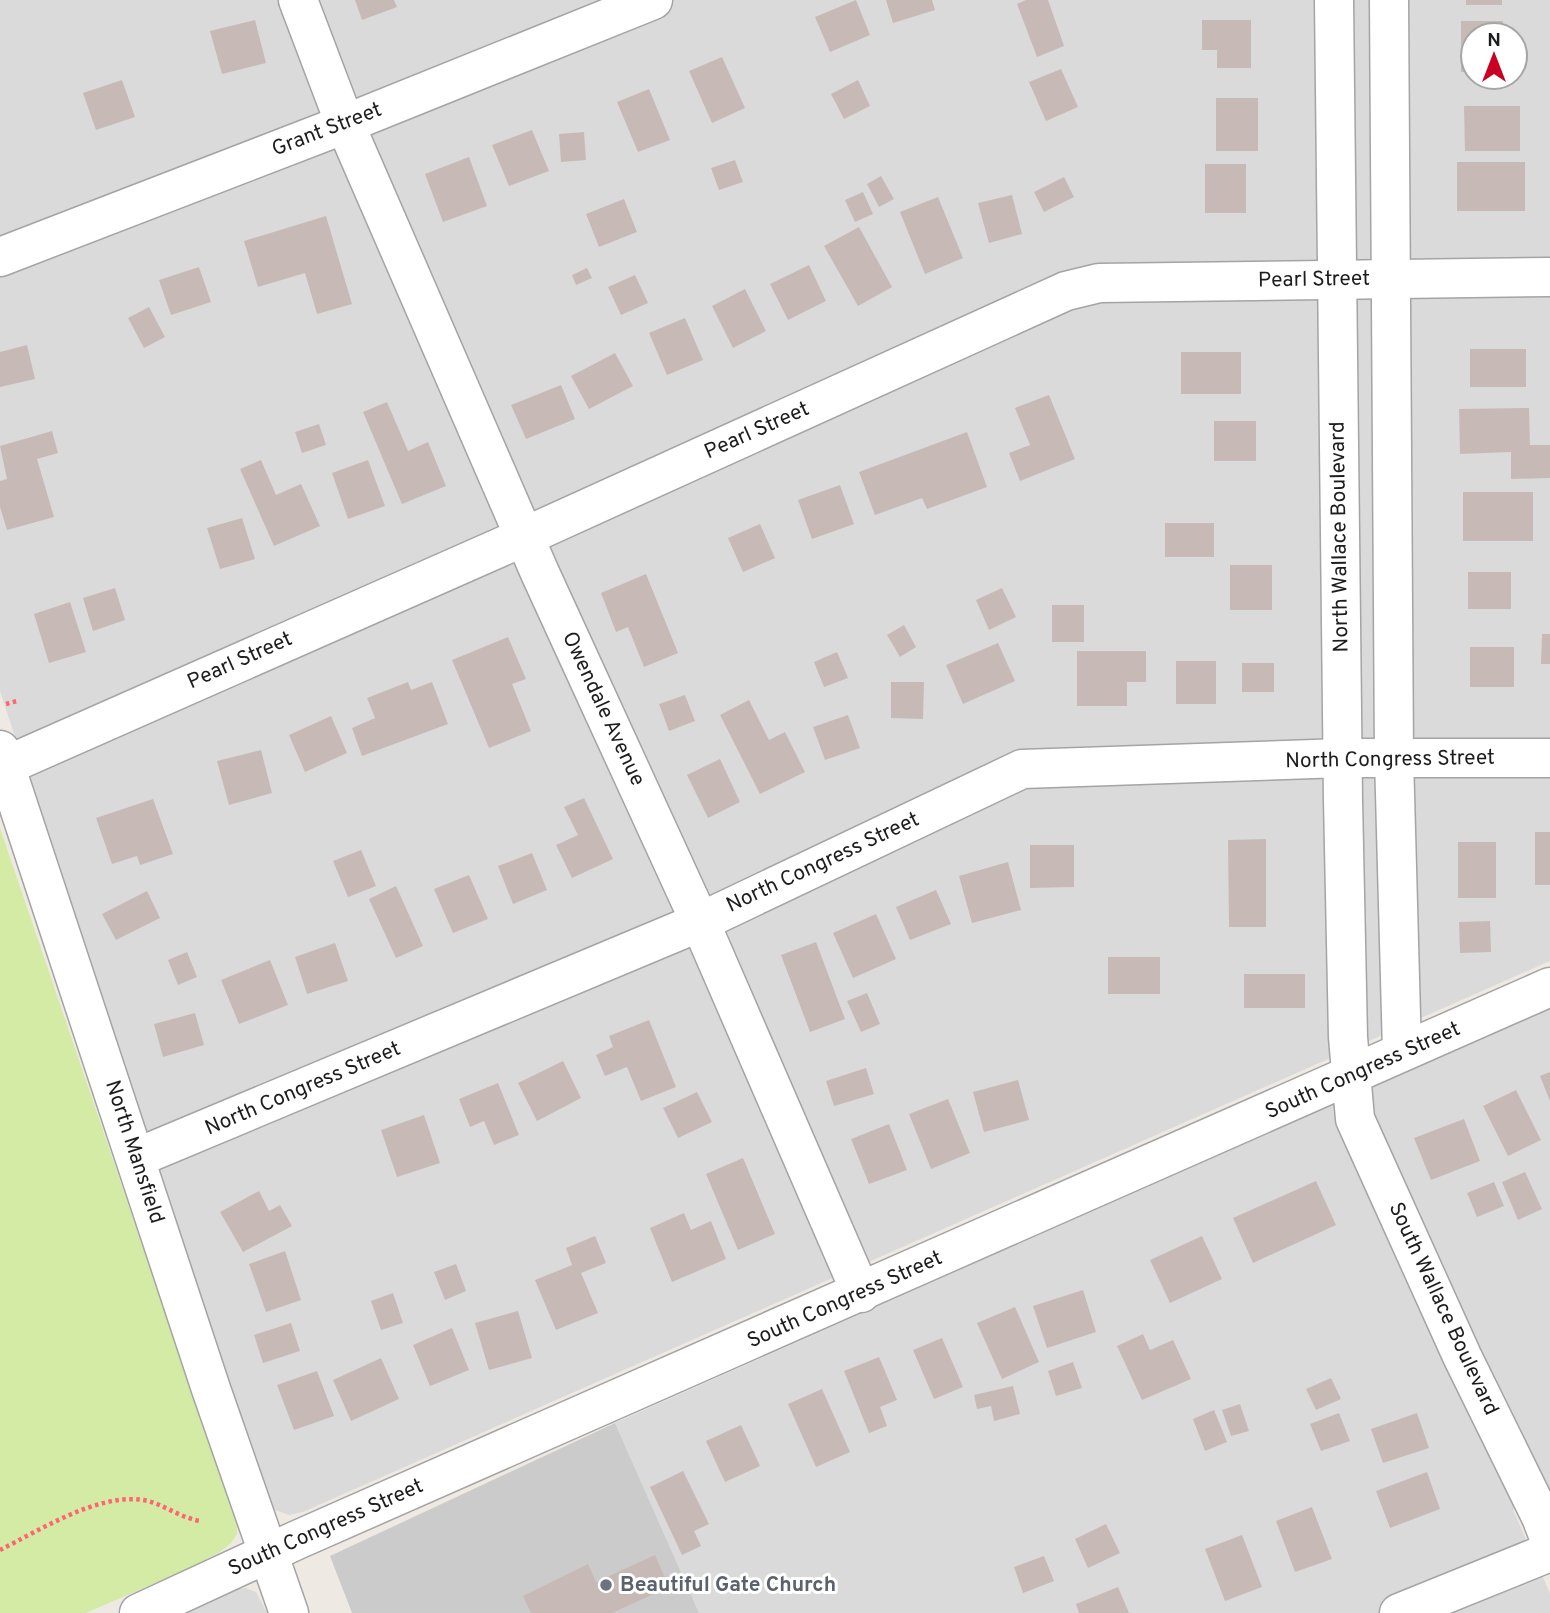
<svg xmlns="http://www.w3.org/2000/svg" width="1550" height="1613" font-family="Overpass,sans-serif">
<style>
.residential{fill:#dbdada;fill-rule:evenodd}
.religious{fill:#cbcbcb}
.grass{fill:#d4eba6}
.building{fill:#c7bab6}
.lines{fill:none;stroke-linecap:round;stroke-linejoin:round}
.minor-casing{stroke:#a4a4a4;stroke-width:41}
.path{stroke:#ff646f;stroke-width:4.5;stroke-dasharray:3.5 3.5;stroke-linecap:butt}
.minor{stroke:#fff;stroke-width:38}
.worship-dot{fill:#6b7280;stroke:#fff;stroke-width:2.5}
.labels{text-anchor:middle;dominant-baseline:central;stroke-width:6;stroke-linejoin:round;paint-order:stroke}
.street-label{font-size:21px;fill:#1d1d1d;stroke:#fff}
.worship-label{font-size:21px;font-weight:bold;fill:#5b616d;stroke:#fff;text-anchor:start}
</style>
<rect width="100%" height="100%" fill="#efe9e3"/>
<g class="residential">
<path d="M 0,0 L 1550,0 L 1550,961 L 330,1500 L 303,1512 L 289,1515 L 275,1510 L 267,1501 L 0,691 ZM 1473,35 L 1515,35 L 1515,77 L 1473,77 Z"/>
<polygon points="1550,1008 1550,1494 1513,1510 1550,1593 1550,1613 699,1613 615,1423"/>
<polygon points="246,1588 256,1592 267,1613 178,1613 233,1589"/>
</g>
<polygon class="religious" points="615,1423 699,1613 352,1613 330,1556"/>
<polygon class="grass" points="0,828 237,1524 237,1534 231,1543 220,1552 185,1570 86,1613 0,1613"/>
<g class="building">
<polygon points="355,0 394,0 397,7 362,20"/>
<polygon points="856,0 870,35 830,52 815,17"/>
<polygon points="886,0 932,0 935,10 893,23"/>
<polygon points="1026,0 1048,0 1064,46 1037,57 1017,4"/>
<rect x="1466" y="0" width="36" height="5"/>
<polygon points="255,20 266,63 222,74 210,31"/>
<polygon points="1202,20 1251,20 1251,68 1217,68 1217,50 1202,50"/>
<polygon points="1461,21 1503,21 1503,35 1473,35 1473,72 1461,72"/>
<polygon points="722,57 745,108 712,123 689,71"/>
<polygon points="1061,69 1078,107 1046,121 1029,82"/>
<polygon points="122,80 135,117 96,130 83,93"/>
<polygon points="858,80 870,106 844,119 831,94"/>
<polygon points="649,89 670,140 638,152 617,102"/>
<rect x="1216" y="98" width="42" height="53"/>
<polygon points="1464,106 1520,106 1520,151 1465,151"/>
<polygon points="532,130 549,171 509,186 492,145"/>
<polygon points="584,132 586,160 561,162 559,134"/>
<polygon points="469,157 487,206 443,222 425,174"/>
<polygon points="735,160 743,182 719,190 711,168"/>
<rect x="1457" y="162" width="68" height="49"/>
<rect x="1205" y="164" width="41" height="49"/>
<polygon points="881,176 894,199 879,207 867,184"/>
<polygon points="1064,177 1074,197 1044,212 1034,192"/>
<polygon points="863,192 873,214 855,222 845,200"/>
<polygon points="1012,195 1022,234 989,243 978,203"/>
<polygon points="938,197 963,258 925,274 900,212"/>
<polygon points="624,199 637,232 599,247 586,214"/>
<polygon points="326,216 352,304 317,314 305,273 258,287 244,241"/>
<polygon points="859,227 892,287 858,306 824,246"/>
<polygon points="809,265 826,301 788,320 770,284"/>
<polygon points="199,267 211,302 171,315 159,280"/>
<polygon points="587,268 592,278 576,285 572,275"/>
<polygon points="635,275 648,303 621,315 608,287"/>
<polygon points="745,289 766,331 733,348 712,306"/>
<polygon points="149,307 165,337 144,348 128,318"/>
<polygon points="685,318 703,360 667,375 649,333"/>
<polygon points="27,345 35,379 0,387 0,352"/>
<rect x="1470" y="349" width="56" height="38"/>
<rect x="1181" y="352" width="60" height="42"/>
<polygon points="615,353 633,386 589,409 571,376"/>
<polygon points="561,385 575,419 526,439 511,405"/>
<polygon points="1049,395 1075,459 1020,481 1009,453 1030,445 1015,408"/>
<polygon points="387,402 408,451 428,442 446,486 402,504 363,412"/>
<polygon points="1529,408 1530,445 1550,445 1550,478 1511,479 1511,452 1460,454 1459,409"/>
<rect x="1214" y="421" width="42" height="40"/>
<polygon points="319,424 326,445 302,453 295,432"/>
<polygon points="52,431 58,453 37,459 54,517 7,530 0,507 0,481 7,479 0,446"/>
<polygon points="967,432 987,487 927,509 922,498 875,515 859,472"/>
<polygon points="261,460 276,495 301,484 320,526 274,546 240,469"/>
<polygon points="368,460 385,506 348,519 332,473"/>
<polygon points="840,485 854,524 812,539 798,500"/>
<rect x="1463" y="492" width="70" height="49"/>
<polygon points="242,518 255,559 220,569 207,528"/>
<rect x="1165" y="523" width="49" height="34"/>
<polygon points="760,524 775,558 743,572 728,538"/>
<rect x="1230" y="565" width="42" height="45"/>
<rect x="1468" y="572" width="43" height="37"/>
<polygon points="646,574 678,653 644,667 628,627 616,632 601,593"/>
<polygon points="115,588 125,620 93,631 83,598"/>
<polygon points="1002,588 1016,617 989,630 976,600"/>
<polygon points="70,602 86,652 49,663 34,614"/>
<rect x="1052" y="605" width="32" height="37"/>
<polygon points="904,625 916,647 900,657 887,635"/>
<polygon points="1542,634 1550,634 1550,664 1541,664"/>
<polygon points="508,637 526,679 512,684 531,731 489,748 452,660"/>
<polygon points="998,643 1015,681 963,704 946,665"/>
<rect x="1470" y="647" width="44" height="40"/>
<polygon points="1077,651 1146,651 1146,682 1127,682 1127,706 1077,706"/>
<polygon points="837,652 848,678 824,687 814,662"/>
<rect x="1176" y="661" width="40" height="43"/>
<rect x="1242" y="663" width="32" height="29"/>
<polygon points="408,682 411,690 432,682 448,724 362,756 352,728 375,718 367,698"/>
<polygon points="891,682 924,682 923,719 891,718"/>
<polygon points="685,695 695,721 669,731 659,704"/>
<polygon points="749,700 769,740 785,732 805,772 760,794 720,715"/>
<polygon points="848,715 860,748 825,760 813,727"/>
<polygon points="331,716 347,753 305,772 289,735"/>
<polygon points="261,750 272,793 229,805 217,761"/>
<polygon points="720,759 740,802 708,818 687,775"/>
<polygon points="584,798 613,859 572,878 556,845 578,835 564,807"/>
<polygon points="153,799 173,854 140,865 137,856 112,864 96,818"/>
<rect x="1535" y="832" width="15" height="53"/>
<polygon points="1266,839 1266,927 1229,927 1228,840"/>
<rect x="1458" y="842" width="38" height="56"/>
<polygon points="1030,845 1074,845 1074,887 1030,888"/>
<polygon points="361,850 376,886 348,897 333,861"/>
<polygon points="532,853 547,890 513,904 498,866"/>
<polygon points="1008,862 1021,910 972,923 959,876"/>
<polygon points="469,875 488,919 453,933 434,889"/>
<polygon points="396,886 423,946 396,958 369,899"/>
<polygon points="936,890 951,924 910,940 896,907"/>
<polygon points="147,891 160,918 116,940 102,914"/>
<polygon points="876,914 896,959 853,978 833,933"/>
<polygon points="1490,921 1491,952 1460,953 1459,922"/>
<polygon points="816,942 845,1019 810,1032 781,955"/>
<polygon points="335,943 348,981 307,994 295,957"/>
<polygon points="187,952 197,977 178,985 168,960"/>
<rect x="1108" y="957" width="52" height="37"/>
<polygon points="270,960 288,1005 239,1024 221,980"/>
<rect x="1244" y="974" width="61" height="34"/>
<polygon points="867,993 880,1024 861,1032 847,1001"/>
<polygon points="195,1013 204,1045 163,1057 154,1024"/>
<polygon points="649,1020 676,1087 641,1101 627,1067 605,1076 596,1055 613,1047 609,1036"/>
<polygon points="563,1061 581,1098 537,1121 518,1083"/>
<polygon points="866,1068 874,1094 834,1106 826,1081"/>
<polygon points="1550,1072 1550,1101 1540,1076"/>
<polygon points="1018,1080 1029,1120 984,1132 973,1092"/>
<polygon points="498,1083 519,1135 494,1145 484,1121 470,1127 459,1099"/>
<polygon points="1516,1090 1541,1140 1508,1156 1483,1106"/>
<polygon points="697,1092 712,1122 678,1138 663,1108"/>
<polygon points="948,1099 970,1153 931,1169 909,1114"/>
<polygon points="424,1115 440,1163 397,1177 381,1130"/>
<polygon points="1464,1119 1480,1161 1431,1180 1414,1138"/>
<polygon points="889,1124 907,1170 869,1184 851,1139"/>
<polygon points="743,1158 775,1234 738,1250 706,1174"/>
<polygon points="1525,1172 1542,1209 1518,1220 1502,1182"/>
<polygon points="1316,1181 1336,1225 1253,1263 1233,1218"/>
<polygon points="1494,1182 1504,1206 1477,1217 1467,1193"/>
<polygon points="259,1191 269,1211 280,1205 292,1226 243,1252 220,1212"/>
<polygon points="684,1213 691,1230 711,1221 726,1259 672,1282 650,1228"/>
<polygon points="595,1236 606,1263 581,1273 598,1313 556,1330 535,1280 572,1265 566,1248"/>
<polygon points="1202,1236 1222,1279 1170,1303 1150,1260"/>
<polygon points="285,1251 301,1300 266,1312 249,1264"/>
<polygon points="456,1264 466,1291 445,1300 434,1272"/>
<polygon points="1083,1290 1096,1332 1047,1348 1033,1306"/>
<polygon points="393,1293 403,1323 381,1330 371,1301"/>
<polygon points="1015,1307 1039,1362 1002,1379 977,1323"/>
<polygon points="518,1311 532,1358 489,1370 475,1323"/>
<polygon points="291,1323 300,1351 263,1363 254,1335"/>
<polygon points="452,1328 469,1370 430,1386 413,1345"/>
<polygon points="1143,1334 1150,1350 1173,1340 1191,1379 1142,1400 1117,1346"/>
<polygon points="942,1338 963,1387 934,1399 913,1350"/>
<polygon points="879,1357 897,1400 880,1407 887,1426 869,1433 844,1371"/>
<polygon points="381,1358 399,1399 351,1421 333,1380"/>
<polygon points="1073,1362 1082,1388 1056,1396 1048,1371"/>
<polygon points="317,1371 334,1416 294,1430 277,1385"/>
<polygon points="1331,1378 1341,1399 1316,1410 1306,1389"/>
<polygon points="1013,1386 1020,1414 994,1421 991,1406 977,1409 974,1395"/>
<polygon points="822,1389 850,1452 816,1467 788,1404"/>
<polygon points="1240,1404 1249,1431 1231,1436 1222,1410"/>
<polygon points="1214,1410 1227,1442 1205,1451 1193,1419"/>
<polygon points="1339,1413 1350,1441 1321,1451 1310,1424"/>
<polygon points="1417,1413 1429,1448 1383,1463 1371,1429"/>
<polygon points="741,1425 760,1466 725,1482 706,1441"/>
<polygon points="683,1471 709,1524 694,1531 701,1546 682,1555 650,1487"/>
<polygon points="1427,1472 1440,1509 1390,1528 1376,1491"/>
<polygon points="1312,1507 1332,1559 1295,1572 1276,1521"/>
<polygon points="1106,1524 1120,1553 1088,1568 1075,1539"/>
<polygon points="1242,1535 1262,1587 1225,1601 1205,1549"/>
<polygon points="655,1555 669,1587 612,1613 531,1613 523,1596 588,1564 596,1582"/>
<polygon points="1044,1556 1054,1581 1023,1593 1014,1567"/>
<polygon points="1118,1587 1129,1613 1079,1613 1076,1604"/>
</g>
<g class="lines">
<g class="minor-casing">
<g id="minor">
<polyline points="298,0 345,124 540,573 700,922 861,1293"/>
<polyline points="1334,0 1343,800 1348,1037 1355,1119 1462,1356 1541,1517 1550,1540"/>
<polyline points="1389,0 1394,757 1402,1052"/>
<polyline points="0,257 345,124 653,0"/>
<polyline points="0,750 211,1389 289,1613"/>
<polyline points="5,766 526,536 1066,291 1099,283 1550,277"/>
<polyline points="136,1158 700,922 1022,769 1343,758 1550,758"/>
<polyline points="139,1613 297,1540 1550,987"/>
<polyline points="1399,1613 1550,1552"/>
</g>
</g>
<g class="path">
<polyline points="6,704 17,701"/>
<path d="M 0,1550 C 40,1530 98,1493 143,1500 C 162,1503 178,1517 200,1521"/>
</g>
<use href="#minor" class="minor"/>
</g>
<circle class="worship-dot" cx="606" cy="1585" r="7"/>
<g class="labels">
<g class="street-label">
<text transform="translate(327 130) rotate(-21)">Grant Street</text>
<text transform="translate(1314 280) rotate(-1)">Pearl Street</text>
<text transform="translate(757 431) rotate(-24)">Pearl Street</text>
<text transform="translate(1340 537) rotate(-91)">North Wallace Boulevard</text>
<text transform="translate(240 661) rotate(-24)">Pearl Street</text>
<text transform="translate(603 709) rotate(65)">Owendale Avenue</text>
<text transform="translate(1390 760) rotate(-1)">North Congress Street</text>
<text transform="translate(823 863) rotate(-25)">North Congress Street</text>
<text transform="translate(1363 1071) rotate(-24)">South Congress Street</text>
<text transform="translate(303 1089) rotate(-23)">North Congress Street</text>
<text transform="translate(134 1152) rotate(72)">North Mansfield</text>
<text transform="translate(845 1300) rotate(-24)">South Congress Street</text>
<text transform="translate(1443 1309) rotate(65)">South Wallace Boulevard</text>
<text transform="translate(326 1528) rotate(-24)">South Congress Street</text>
</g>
<g class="worship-label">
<text x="620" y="1585">Beautiful Gate Church</text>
</g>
</g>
<g transform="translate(1494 56)"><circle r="33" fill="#ffffff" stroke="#a5a5a5" stroke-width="2"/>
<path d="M0-5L12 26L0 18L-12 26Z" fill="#ca0023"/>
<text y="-10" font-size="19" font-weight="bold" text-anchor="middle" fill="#1d1d1d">N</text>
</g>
</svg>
